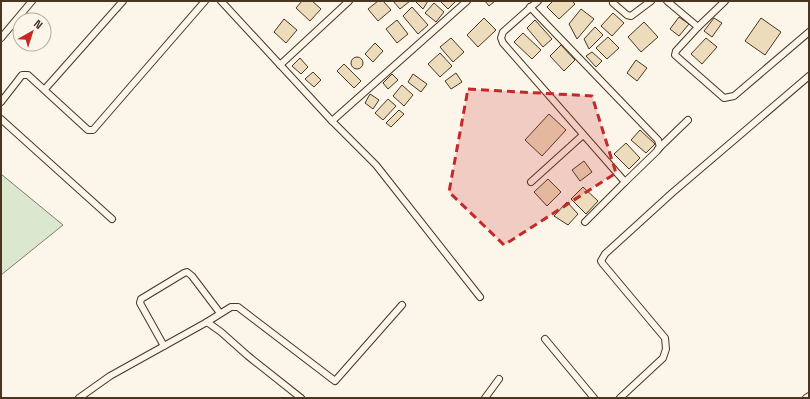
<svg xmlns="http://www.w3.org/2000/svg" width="810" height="399" font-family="'Space Grotesk',sans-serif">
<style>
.green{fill:#dce7d0;stroke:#887966}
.building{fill:#ecdcbc;stroke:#4a3520}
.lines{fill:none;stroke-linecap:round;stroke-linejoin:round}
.minor-casing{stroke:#4a3520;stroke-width:8}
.minor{stroke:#fbf6e9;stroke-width:6}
.marked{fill:#c62828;fill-opacity:0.2;stroke:#c62828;stroke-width:3;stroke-dasharray:8 5;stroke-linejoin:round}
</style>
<rect width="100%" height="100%" fill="#fbf6e9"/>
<polygon class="green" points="1,174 63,225 1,275"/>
<g class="building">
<polygon points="302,1 312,1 321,9 310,21 296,8"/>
<polygon points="378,1 383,1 391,10 378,21 368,9"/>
<polygon points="393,1 410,1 400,9"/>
<polygon points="415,1 428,1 423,9"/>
<polygon points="440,1 456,1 448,9"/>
<polygon points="485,1 495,1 489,6"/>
<polygon points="553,1 572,1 575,4 559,19 547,7"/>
<polygon points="434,3 444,12 436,22 425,13"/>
<polygon points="412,7 428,25 418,34 403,16"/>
<polygon points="581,9 594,19 577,39 569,24"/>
<polygon points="613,13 624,23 612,36 601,26"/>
<polygon points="679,17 689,24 679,36 670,29"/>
<polygon points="484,18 496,30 478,47 467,35"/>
<polygon points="714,18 722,23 712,37 704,31"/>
<polygon points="761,18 781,32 765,55 745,41"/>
<polygon points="284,19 297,30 286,43 274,32"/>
<polygon points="397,20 408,34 397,43 386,29"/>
<polygon points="535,20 552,39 543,47 527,28"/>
<polygon points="644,22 658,37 641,52 628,37"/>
<polygon points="595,27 603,35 589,49 584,39"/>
<polygon points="523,33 541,50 532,59 514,42"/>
<polygon points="608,37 619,48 607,59 596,48"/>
<polygon points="451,38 464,52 453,62 440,47"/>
<polygon points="706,38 717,47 702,64 691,54"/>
<polygon points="375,43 383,51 373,62 365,54"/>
<polygon points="561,45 575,60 564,71 550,56"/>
<polygon points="592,52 602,61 596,67 586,56"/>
<polygon points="440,53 452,66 440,77 428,64"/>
<circle cx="357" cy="63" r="6"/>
<polygon points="300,58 308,67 301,74 292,66"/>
<polygon points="636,60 647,68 637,81 627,73"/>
<polygon points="344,64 361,81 354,88 337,71"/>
<polygon points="313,72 321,80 314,87 305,79"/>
<polygon points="456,73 462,82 451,89 445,81"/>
<polygon points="392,74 398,80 388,89 383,83"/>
<polygon points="413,74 427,84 421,92 408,82"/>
<polygon points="402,85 413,95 404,106 393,96"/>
<polygon points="370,94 379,100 373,109 365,103"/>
<polygon points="388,99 396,106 383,120 375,113"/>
<polygon points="399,110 404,114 391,127 386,123"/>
<polygon points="549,114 566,130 542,156 525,140"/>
<polygon points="640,130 655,144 646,153 631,140"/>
<polygon points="626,143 640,158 629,169 614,154"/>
<polygon points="584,161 592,172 580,181 572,170"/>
<polygon points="548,179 561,192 547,206 534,192"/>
<polygon points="583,187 598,201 586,214 571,199"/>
<polygon points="567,202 578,214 568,225 554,216"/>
</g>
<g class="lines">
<g class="minor-casing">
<g id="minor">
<polyline points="221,1 332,121 376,165 480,297"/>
<polyline points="538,1 503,32 501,38 503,43 625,182 585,222"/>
<polyline points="667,1 698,27 676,51 675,55 724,98 734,96 809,32"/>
<polyline points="613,3 627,15 631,16 651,1"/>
<polyline points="530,7 658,140 660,147 657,151 625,182"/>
<polyline points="698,27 725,1"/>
<polyline points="1,38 32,1"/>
<polyline points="280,65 349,1"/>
<polyline points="45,89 123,1"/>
<polyline points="1,102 22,75 28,75 88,130 93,130 205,1"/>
<polyline points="1,119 112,219"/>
<polyline points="332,121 467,1"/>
<polyline points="658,149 688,120"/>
<polyline points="531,182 583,135"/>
<polyline points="207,322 231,307 238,307 335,381 402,305"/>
<polyline points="545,339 594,398"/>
<polyline points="164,346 140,303 141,299 184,273 187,272 192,276 220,313"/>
<polyline points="79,398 110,376 207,322 221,332 248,356 301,398"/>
<polyline points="485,398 499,379"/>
<polyline points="620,398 663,358 666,349 665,338 603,264 601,261 605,254 672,193 809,76"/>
<polyline points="806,398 809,396"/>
</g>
</g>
<use href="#minor" class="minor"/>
</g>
<path class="marked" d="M 468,89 L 592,96 L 616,173 L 504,245 L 449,192 Z"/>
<rect width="810" height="399" fill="none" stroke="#4a3520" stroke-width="4"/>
<g transform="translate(32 32) rotate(39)"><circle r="19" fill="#fbf6e9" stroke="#b4a999"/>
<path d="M0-3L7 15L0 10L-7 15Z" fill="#c62828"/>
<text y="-6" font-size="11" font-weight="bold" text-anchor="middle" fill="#4a3520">N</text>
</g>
</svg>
